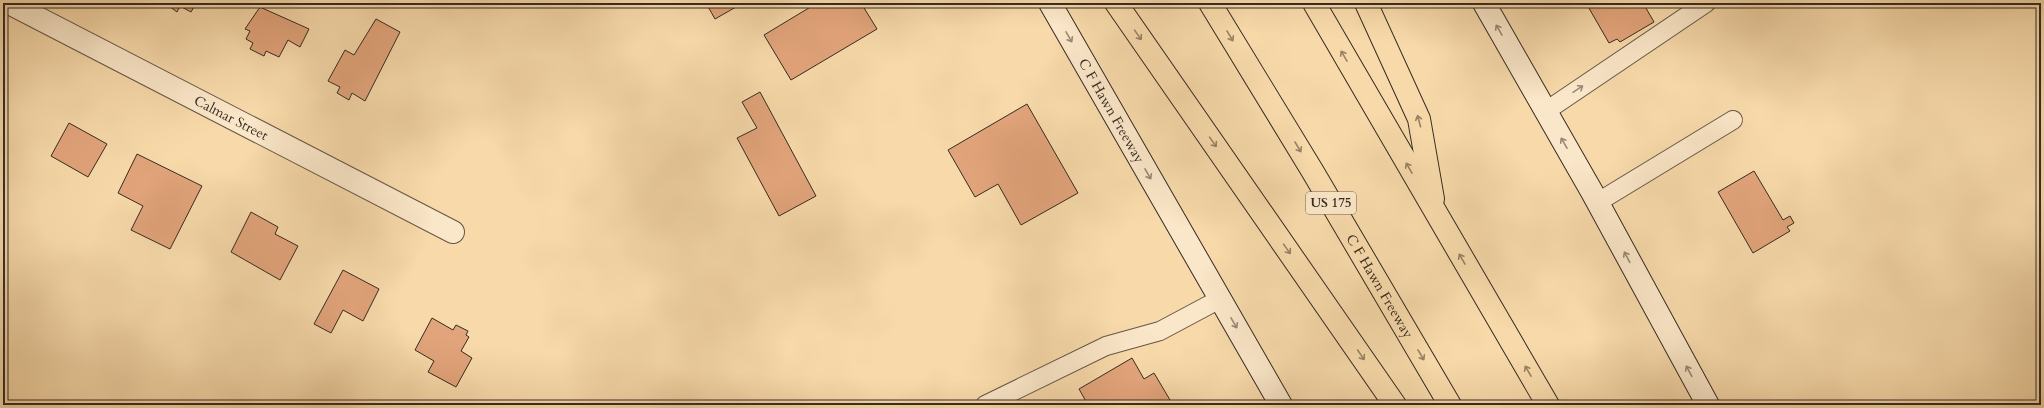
<svg xmlns="http://www.w3.org/2000/svg" width="2044" height="408" font-family="Cardo,serif">
<style>
.building{fill:#e2a47b;stroke:#352b23}
.lines{fill:none;stroke-linecap:round;stroke-linejoin:round}
.lane-casing{stroke:#665645;stroke-width:20}
.street-casing{stroke:#665645;stroke-width:24}
.secondary-casing{stroke:#352b23;stroke-width:24}
.highway-casing{stroke:#352b23;stroke-width:24}
.lane{stroke:#fae6c8;stroke-width:18}
.street{stroke:#fae6c8;stroke-width:22}
.secondary{stroke:#fae6c8;stroke-width:22}
.highway{stroke:#f7d9aa;stroke-width:22}
.oneway{stroke:#988876}
.oneway2{stroke:#968266}
.labels{text-anchor:middle;dominant-baseline:central;stroke-width:3;stroke-linejoin:round;paint-order:stroke}
.shield{fill:#fae6c8;stroke:#706354;stroke-width:1}
.shield-label{font-size:13px;font-weight:bold;fill:#352b23}
.street-label{font-size:14px;fill:#352b23;stroke:#fae6c8}
</style>
<rect width="100%" height="100%" fill="#f7d9aa"/>
<filter id="stains"><feTurbulence type="fractalNoise" baseFrequency=".005" numOctaves="4"/><feColorMatrix values="0 0 0 0 .2 0 0 0 0 .09 0 0 0 0 .02 0 0 0 .5 -.17"/></filter>
<radialGradient id="worn" r=".72"><stop offset=".6" stop-color="#630" stop-opacity="0"/><stop offset="1" stop-color="#630" stop-opacity=".3"/></radialGradient>
<g class="building">
<polygon points="165,3 196,3 191,12 180,6 177,12"/>
<polygon points="706,3 743,3 715,19"/>
<polygon points="817,3 861,3 877,29 791,80 764,35"/>
<polygon points="1586,3 1643,3 1654,22 1620,42 1617,39 1609,43"/>
<polygon points="260,7 309,29 300,47 288,40 279,57 266,51 264,56 250,49 253,43 246,39 250,31 245,29"/>
<polygon points="376,19 400,32 365,101 352,93 349,100 337,93 340,87 328,81 345,50 354,55"/>
<polygon points="760,92 816,196 779,216 737,138 757,128 742,102"/>
<polygon points="1027,104 1078,193 1021,225 998,184 975,197 948,150"/>
<polygon points="69,123 107,144 88,177 51,156"/>
<polygon points="137,154 202,186 170,249 131,230 143,206 118,193"/>
<polygon points="1754,171 1783,220 1790,216 1794,223 1787,227 1790,231 1753,253 1718,192"/>
<polygon points="251,212 278,227 275,234 298,246 280,280 231,252"/>
<polygon points="343,270 379,289 363,321 343,310 331,333 314,324"/>
<polygon points="432,318 453,330 456,325 468,331 466,335 469,337 461,351 472,358 456,387 428,372 434,361 415,350"/>
<polygon points="1132,358 1144,379 1154,373 1173,405 1088,405 1079,389"/>
</g>
<g class="lines">
<g class="lane-casing">
<g id="lane">
<polyline points="1546,111 1706,3"/>
<polyline points="1598,202 1733,120"/>
<polyline points="985,405 1106,346 1160,331 1220,299"/>
</g>
</g>
<g class="street-casing">
<g id="street">
<path id="s1" d="M 9,3 L 453,232"/>
</g>
</g>
<g class="secondary-casing">
<g id="secondary">
<path id="s2" d="M 1050,3 L 1281,405"/>
<polyline points="1484,3 1592,192 1708,405"/>
</g>
</g>
<g class="highway-casing">
<g id="highway">
<polyline points="1116,3 1395,405"/>
<path id="s3" d="M 1210,3 L 1313,172 L 1450,405"/>
<polyline points="1314,3 1548,405"/>
<polyline points="1366,3 1419,119 1433,199"/>
</g>
</g>
<use href="#lane" class="lane"/>
<use href="#street" class="street"/>
<use href="#secondary" class="secondary"/>
<use href="#highway" class="highway"/>
</g>
<defs><path id="oneway-shaft" d="M-6 0H5M1.5-3L5.5 0L1.5 3" fill="none" stroke-width="1.6" stroke-linecap="round" stroke-linejoin="round"/></defs>
<g class="oneway">
<use href="#oneway-shaft" transform="translate(1499 30) rotate(-120)"/>
<use href="#oneway-shaft" transform="translate(1069 37) rotate(60)"/>
<use href="#oneway-shaft" transform="translate(1578 89) rotate(-34)"/>
<use href="#oneway-shaft" transform="translate(1564 143) rotate(-120)"/>
<use href="#oneway-shaft" transform="translate(1148 174) rotate(60)"/>
<use href="#oneway-shaft" transform="translate(1627 257) rotate(-118)"/>
<use href="#oneway-shaft" transform="translate(1234 323) rotate(60)"/>
<use href="#oneway-shaft" transform="translate(1689 371) rotate(-118)"/>
</g>
<g class="oneway2">
<use href="#oneway-shaft" transform="translate(1138 35) rotate(55)"/>
<use href="#oneway-shaft" transform="translate(1230 36) rotate(59)"/>
<use href="#oneway-shaft" transform="translate(1344 56) rotate(-120)"/>
<use href="#oneway-shaft" transform="translate(1419 121) rotate(-105)"/>
<use href="#oneway-shaft" transform="translate(1213 142) rotate(55)"/>
<use href="#oneway-shaft" transform="translate(1298 147) rotate(59)"/>
<use href="#oneway-shaft" transform="translate(1409 168) rotate(-120)"/>
<use href="#oneway-shaft" transform="translate(1287 249) rotate(55)"/>
<use href="#oneway-shaft" transform="translate(1462 259) rotate(-120)"/>
<use href="#oneway-shaft" transform="translate(1361 355) rotate(56)"/>
<use href="#oneway-shaft" transform="translate(1421 355) rotate(59)"/>
<use href="#oneway-shaft" transform="translate(1528 371) rotate(-120)"/>
</g>
<g class="labels">
<rect class="shield" x="1306" y="192" width="50" height="22" rx="3"/>
<g class="shield-label">
<text x="1331" y="203">US 175</text>
</g>
<g class="street-label">
<text stroke="none"><textPath href="#s2" startOffset="124">C F Hawn Freeway</textPath></text>
<text stroke="none"><textPath href="#s1" startOffset="250">Calmar Street</textPath></text>
<text stroke="none"><textPath href="#s3" startOffset="330">C F Hawn Freeway</textPath></text>
</g>
</g>
<rect width="2044" height="408" fill="none" stroke="#f7d9aa" stroke-width="16"/>
<rect x="4" y="4" width="2036" height="400" fill="none" stroke="#352b23" stroke-width="2"/>
<rect x="8" y="8" width="2028" height="392" fill="none" stroke="#352b23"/>
<rect width="100%" height="100%" filter="url(#stains)"/>
<rect width="100%" height="100%" fill="url(#worn)"/>
</svg>
